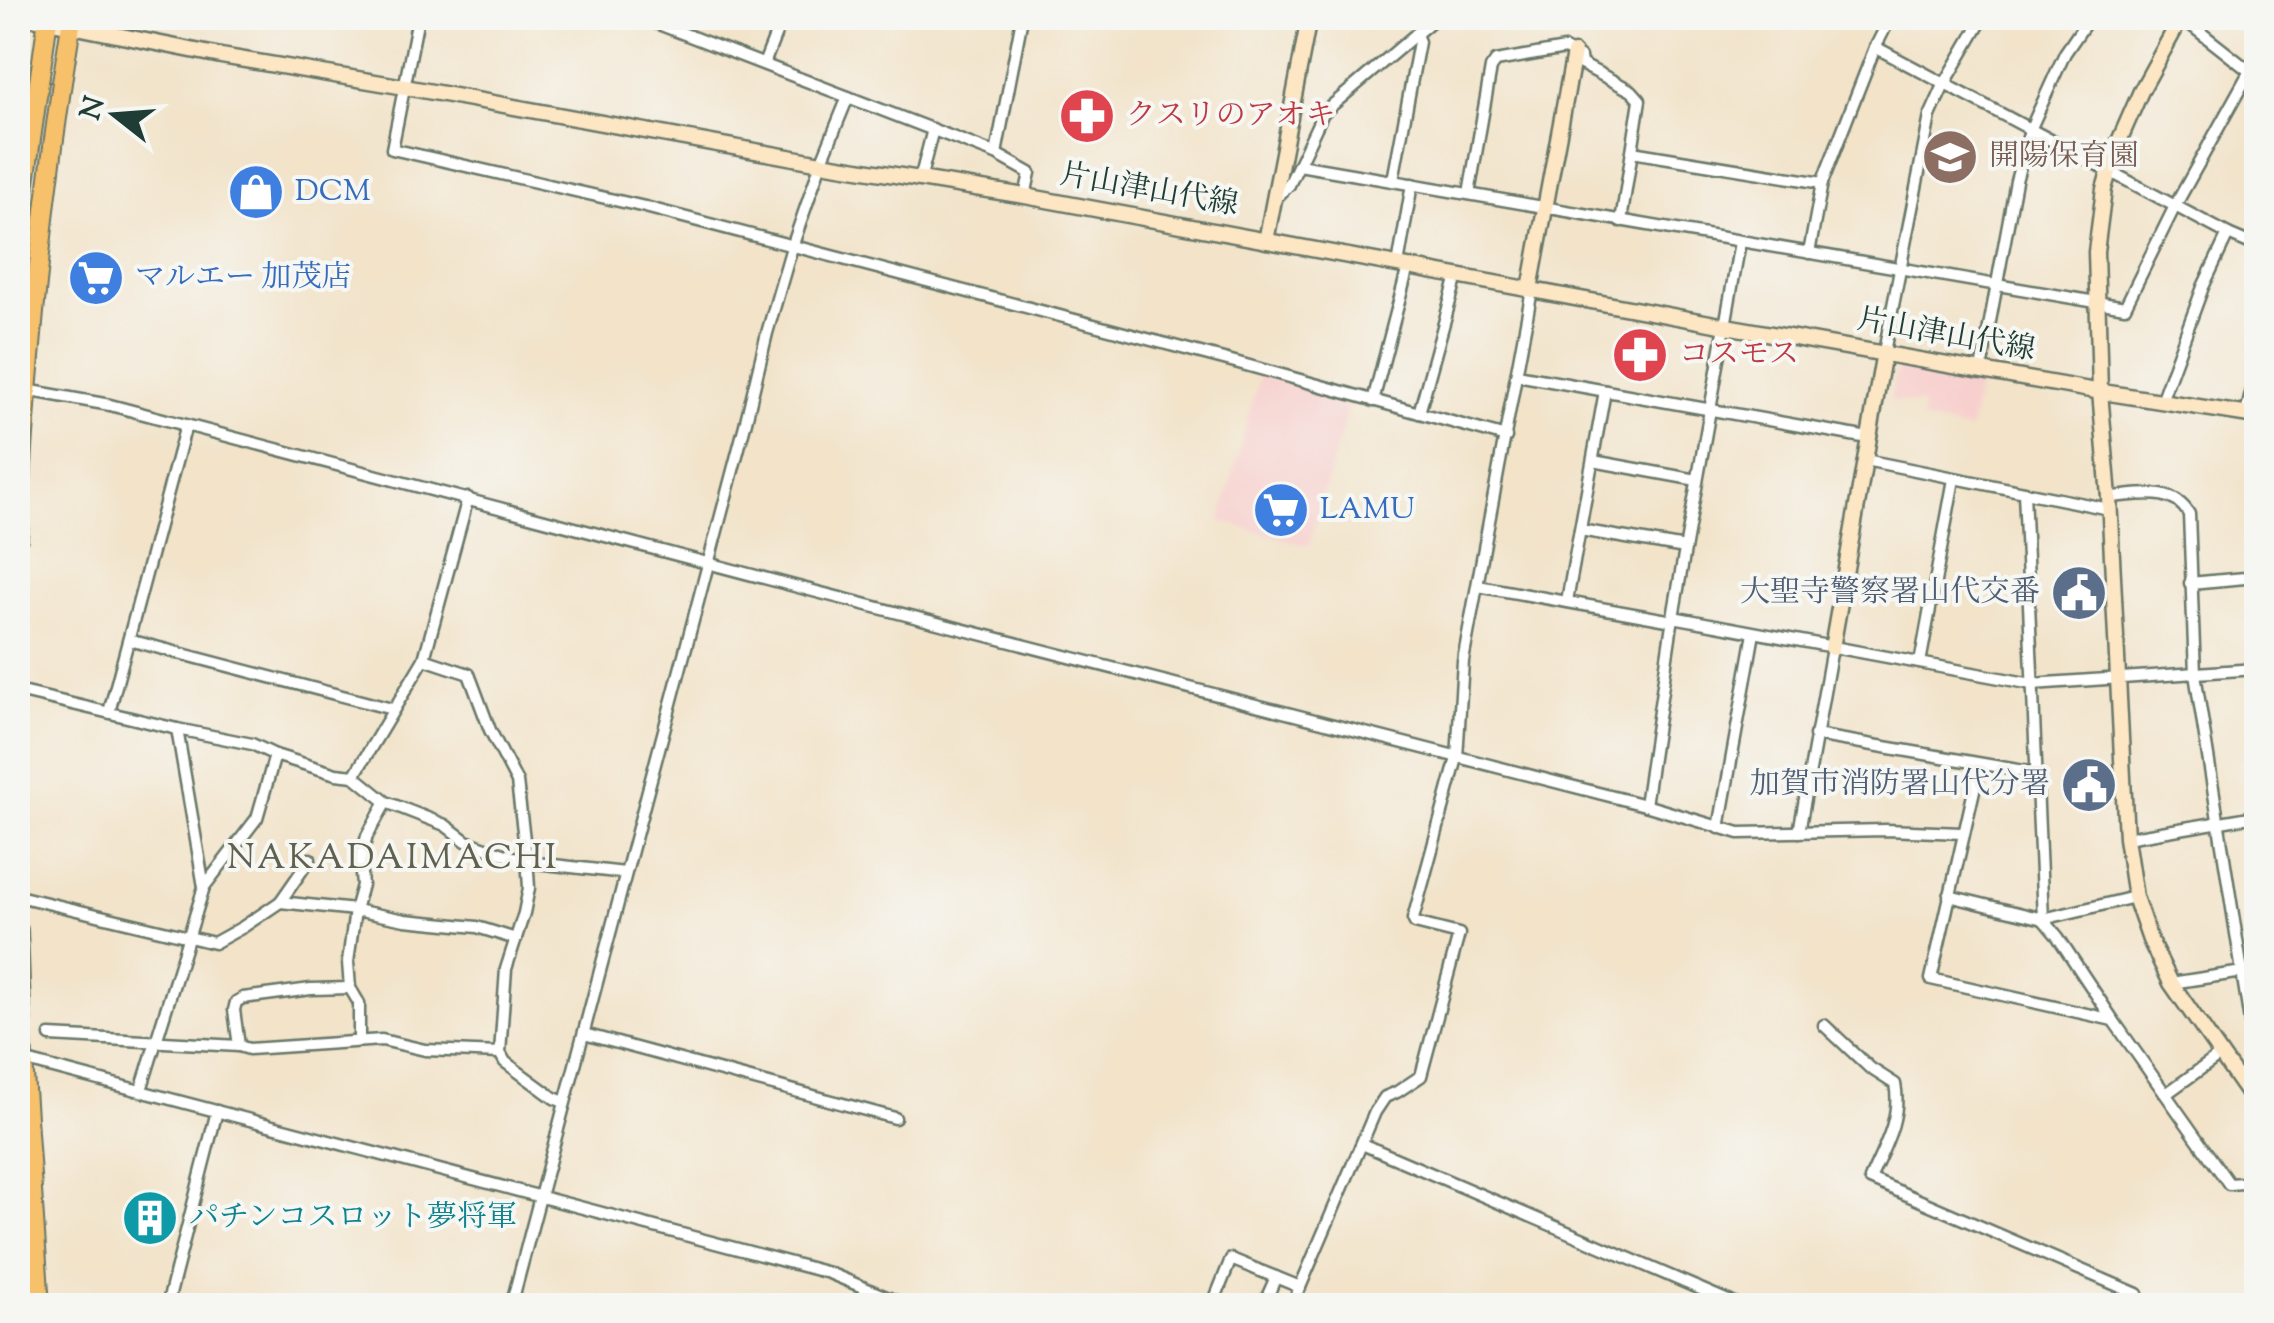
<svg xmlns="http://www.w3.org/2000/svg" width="2274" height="1323" font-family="'Sorts Mill Goudy','Noto Serif JP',serif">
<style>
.built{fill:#f7d0ce}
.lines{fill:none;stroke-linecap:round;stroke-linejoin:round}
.street-casing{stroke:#697768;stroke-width:15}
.secondary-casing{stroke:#697768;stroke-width:19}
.highway-casing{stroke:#697768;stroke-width:22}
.street{stroke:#fff;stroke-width:10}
.secondary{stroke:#fce6c4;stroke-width:14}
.highway{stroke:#f7c06b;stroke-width:18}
.labels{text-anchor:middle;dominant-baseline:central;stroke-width:8;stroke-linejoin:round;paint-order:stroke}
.health-label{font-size:30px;fill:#be3a42;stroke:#f6f6f2;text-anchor:start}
.education-label{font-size:30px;fill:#785e54;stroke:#f6f6f2;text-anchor:start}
.street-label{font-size:30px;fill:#1f3d34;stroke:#f6f6f2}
.shop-label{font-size:30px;fill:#366cbe;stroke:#f6f6f2;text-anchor:start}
.service-label{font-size:30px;fill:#4e5e75;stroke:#f6f6f2;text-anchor:end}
.culture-label{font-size:30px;fill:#0d838f;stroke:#f6f6f2;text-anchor:start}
.quarter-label{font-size:35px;letter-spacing:2.5px;fill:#60614e;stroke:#f6f6f2}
</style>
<rect width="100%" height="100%" fill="#f6f6f2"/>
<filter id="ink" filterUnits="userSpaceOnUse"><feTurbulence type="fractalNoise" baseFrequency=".01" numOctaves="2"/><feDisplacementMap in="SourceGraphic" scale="20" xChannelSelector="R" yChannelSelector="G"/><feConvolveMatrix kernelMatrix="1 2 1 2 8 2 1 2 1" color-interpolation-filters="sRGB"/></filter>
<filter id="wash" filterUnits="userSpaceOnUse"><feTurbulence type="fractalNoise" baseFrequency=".0048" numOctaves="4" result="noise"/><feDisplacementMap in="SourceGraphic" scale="40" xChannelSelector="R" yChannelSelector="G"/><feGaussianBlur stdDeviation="2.25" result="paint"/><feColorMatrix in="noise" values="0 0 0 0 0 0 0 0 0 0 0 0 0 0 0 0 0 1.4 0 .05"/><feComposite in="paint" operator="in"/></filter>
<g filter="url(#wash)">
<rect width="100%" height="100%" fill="#f2e3c9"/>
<g class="built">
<polygon points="1900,369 1979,382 1970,430 1921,420 1923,405 1890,400 1896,373"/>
<polygon points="1260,374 1350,399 1309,546 1220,521"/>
</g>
</g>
<g filter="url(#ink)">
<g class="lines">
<g class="street-casing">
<g id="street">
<polyline points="418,18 392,149 645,207 1235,362 1506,437"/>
<polyline points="643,18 996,154 1030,173 1025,196"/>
<polyline points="2182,18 2256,76"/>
<polyline points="1875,47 2228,234 2256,246"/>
<polyline points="764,64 782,18"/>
<polyline points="1632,152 1822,183"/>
<polyline points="996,154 1022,18"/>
<polyline points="1299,165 2125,307 2175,206 2256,60"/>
<polyline points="920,180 933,129"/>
<polyline points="1393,180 1419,42 1416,34"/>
<polyline points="1469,194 1491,68 1496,61 1565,49 1580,57 1581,64 1632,91 1640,100 1621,221"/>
<polyline points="1274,200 1289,185 1323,113 1435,18"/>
<polyline points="1809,253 1822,183 1874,50 1890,18"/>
<polyline points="1398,265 1412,184"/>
<polyline points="1884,352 1930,116 1944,85 1983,18"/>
<polyline points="1981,370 2016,181 2030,130 2065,53 2089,18"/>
<polyline points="1517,375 1868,438"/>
<path d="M 26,390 L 110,405 C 621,542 1132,675 1645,805 L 1739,833 L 1886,830 L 1962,833"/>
<polyline points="1373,401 1408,267"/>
<polyline points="2161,401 2203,287 2228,234"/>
<polyline points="1419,413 1457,276"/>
<polyline points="2246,414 2256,373"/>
<polyline points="1865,460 2109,509"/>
<polyline points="1593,461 1697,480"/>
<polyline points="2024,492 2043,919 2058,937 2113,1020 2229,1184 2256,1182"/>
<path d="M 2109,497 C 2137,496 2172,485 2189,514 L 2195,674 L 2253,1041 L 2255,1085 L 2251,1096"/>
<polyline points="1580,530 1685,548"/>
<polyline points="2190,583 2256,577"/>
<polyline points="1478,586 1673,621"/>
<polyline points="1567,601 1605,391"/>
<polyline points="1673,617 2032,684 2256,669"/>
<polyline points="129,640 392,709"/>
<polyline points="424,659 469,674 490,730 517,782 528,872 529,888 524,913 506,969 500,1053 505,1062 554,1098 564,1102"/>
<polyline points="1920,663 1954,479"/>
<polyline points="18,691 177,729 252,744 275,755 336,774 354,776 386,802 445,825 466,841 527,862 625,873"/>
<polyline points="109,712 186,425"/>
<polyline points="1815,735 2035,773"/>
<polyline points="1980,764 1931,979 2113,1020"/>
<polyline points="354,776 424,659 468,498"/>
<polyline points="1645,805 1673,617 1740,242"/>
<polyline points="1719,828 1754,633"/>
<polyline points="1799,832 1832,648"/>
<polyline points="2126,838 2256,816"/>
<polyline points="204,887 257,818 275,755"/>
<polyline points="18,896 214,943 243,927 280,902 355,910 405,920 477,927 516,939"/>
<polyline points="1949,896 2043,919 2135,897"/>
<polyline points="280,902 310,859"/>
<polyline points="2171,983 2256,970"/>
<path d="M 1824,1025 L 1870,1068 L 1895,1084 C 1902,1118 1883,1149 1870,1179 L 2137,1294 L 2133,1306"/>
<polyline points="584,1034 895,1118"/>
<polyline points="50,1036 239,1046 249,1049 382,1040 425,1050 500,1053"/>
<polyline points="359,1041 359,1003 350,988 348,962 355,910 362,885 360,862 367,836 386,802"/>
<polyline points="239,1046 234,1010 236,1002 243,998 311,989 350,988"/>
<polyline points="23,1060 829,1273 908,1306"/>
<polyline points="141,1090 204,887 177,729"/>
<polyline points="2166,1094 2220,1055"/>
<polyline points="1362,1144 1740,1306"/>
<polyline points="167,1306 217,1111"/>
<polyline points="511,1306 745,425 767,333 792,247 821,163 848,97"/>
<polyline points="1212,1306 1231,1259 1300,1287"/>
<polyline points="1263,1306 1276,1277"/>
<polyline points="1292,1306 1375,1112 1385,1097 1397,1092 1421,1076 1459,934 1415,923 1413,919 1457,758 1463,661 1532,290"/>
</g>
</g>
<g class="secondary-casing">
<g id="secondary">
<polyline points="32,18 221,56 405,87 821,163 1025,196 1726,326 2090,390 2256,416"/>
<polyline points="2181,18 2141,91 2116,148 2104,189 2096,252 2100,392 2109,497 2126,838 2135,897 2150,940 2171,983 2256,1105"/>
<polyline points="1266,241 1309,18"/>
<polyline points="1530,289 1574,53"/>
<polyline points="1832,648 1884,352"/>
</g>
</g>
<g class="highway-casing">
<g id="highway">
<polyline points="18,232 48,18"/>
<path d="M 18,538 C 26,364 44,190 72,18"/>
<polyline points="18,930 23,1060 40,1306"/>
<polyline points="18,1266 21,1306"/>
</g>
</g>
<use href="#street" class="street"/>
<use href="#secondary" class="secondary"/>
<use href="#highway" class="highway"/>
</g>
</g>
<defs>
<g id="pharmacy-disc" transform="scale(2.875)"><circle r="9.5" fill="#e0444e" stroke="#f6f6f2"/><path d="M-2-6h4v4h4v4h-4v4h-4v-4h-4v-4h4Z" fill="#fff"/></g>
<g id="school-disc" transform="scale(2.875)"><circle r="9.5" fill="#8d6e63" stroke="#f6f6f2"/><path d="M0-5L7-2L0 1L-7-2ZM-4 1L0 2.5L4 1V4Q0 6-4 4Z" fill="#fff"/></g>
<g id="shop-disc" transform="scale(2.875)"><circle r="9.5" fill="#3f7fe0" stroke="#f6f6f2"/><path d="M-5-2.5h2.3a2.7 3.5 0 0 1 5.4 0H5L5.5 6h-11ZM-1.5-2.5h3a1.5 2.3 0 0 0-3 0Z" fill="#fff"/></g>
<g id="supermarket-disc" transform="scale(2.875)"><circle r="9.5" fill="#3f7fe0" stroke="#f6f6f2"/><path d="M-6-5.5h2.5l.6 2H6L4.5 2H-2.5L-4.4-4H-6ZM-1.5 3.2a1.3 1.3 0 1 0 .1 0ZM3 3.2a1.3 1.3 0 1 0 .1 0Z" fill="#fff"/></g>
<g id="civic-disc" transform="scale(2.875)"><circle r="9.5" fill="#5c6f8a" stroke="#f6f6f2"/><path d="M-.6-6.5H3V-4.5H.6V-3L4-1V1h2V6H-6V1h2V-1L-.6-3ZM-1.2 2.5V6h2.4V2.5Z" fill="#fff"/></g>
<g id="building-disc" transform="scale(2.875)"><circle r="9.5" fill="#0f9aa8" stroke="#f6f6f2"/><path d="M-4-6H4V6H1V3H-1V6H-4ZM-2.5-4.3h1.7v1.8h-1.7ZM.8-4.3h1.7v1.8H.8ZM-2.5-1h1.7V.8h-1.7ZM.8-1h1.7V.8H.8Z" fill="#fff"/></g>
</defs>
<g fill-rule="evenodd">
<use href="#pharmacy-disc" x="1087" y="116"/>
<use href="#school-disc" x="1950" y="157"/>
<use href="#shop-disc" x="256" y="192"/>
<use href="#supermarket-disc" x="96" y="278"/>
<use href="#pharmacy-disc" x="1640" y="355"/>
<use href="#supermarket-disc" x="1281" y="510"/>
<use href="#civic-disc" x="2079" y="593"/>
<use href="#civic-disc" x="2089" y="785"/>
<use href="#building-disc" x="150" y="1218"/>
</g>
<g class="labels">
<g class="health-label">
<text x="1126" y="116">クスリのアオキ</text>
<text x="1679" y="355">コスモス</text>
</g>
<g class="education-label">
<text x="1989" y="157">開陽保育園</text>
</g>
<g class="street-label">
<text transform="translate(1149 191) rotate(10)">片山津山代線</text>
<text transform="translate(1946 336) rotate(10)">片山津山代線</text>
</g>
<g class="shop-label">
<text x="295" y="192">DCM</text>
<text x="135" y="278">マルエー 加茂店</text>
<text x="1320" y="510">LAMU</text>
</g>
<g class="service-label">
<text x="2040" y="593">大聖寺警察署山代交番</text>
<text x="2050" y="785">加賀市消防署山代分署</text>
</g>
<g class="culture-label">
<text x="189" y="1218">パチンコスロット夢将軍</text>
</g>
<g class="quarter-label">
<text x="393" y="859">NAKADAIMACHI</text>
</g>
</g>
<rect width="2274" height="1323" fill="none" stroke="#f6f6f2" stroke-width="60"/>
<g transform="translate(115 115) rotate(287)" stroke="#f6f6f2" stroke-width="8" paint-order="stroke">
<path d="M0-8L18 38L0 25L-18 38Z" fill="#1f3d34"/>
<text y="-15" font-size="28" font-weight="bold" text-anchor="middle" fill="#1f3d34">N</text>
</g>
</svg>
